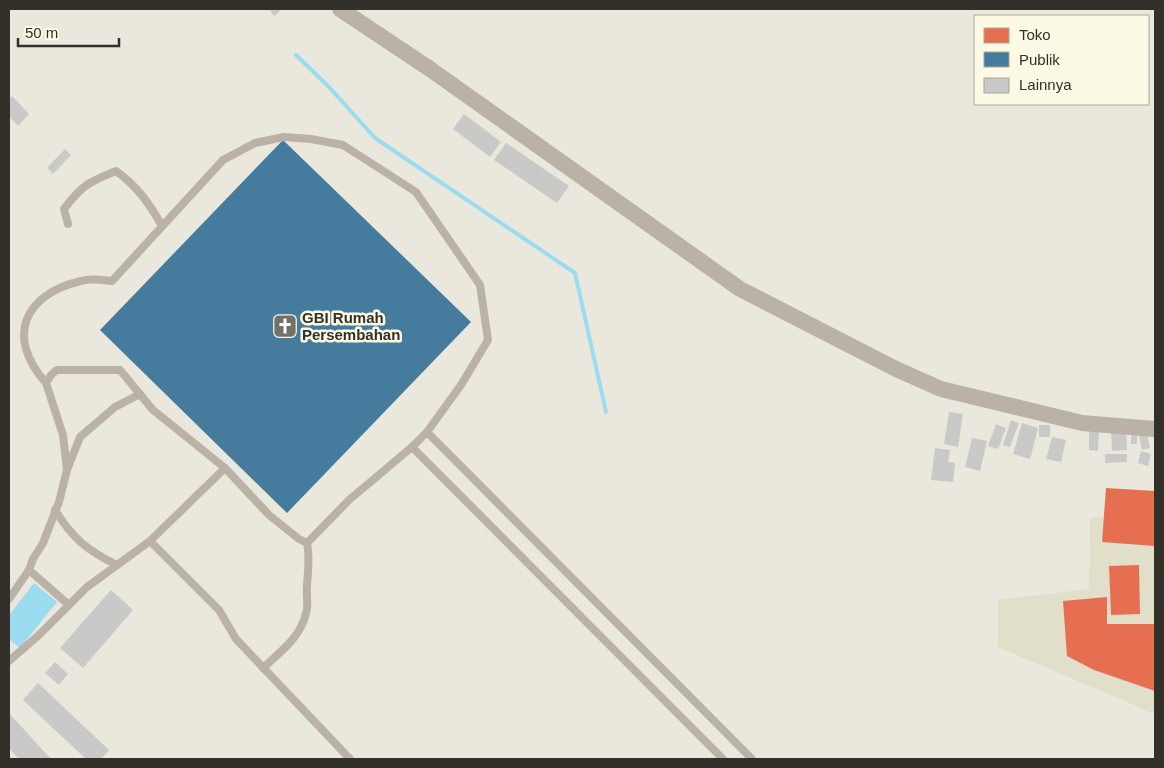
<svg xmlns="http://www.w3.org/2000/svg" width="1164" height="768" font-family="Arial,sans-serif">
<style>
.built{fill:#e1deca}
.water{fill:#9cdcf0}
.shops{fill:#e76f51}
.public{fill:#457b9d}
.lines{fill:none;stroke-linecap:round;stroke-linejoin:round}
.stream{stroke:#9cdcf0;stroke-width:4}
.building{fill:#c9c9c7}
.service{stroke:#bbb2a7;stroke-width:8}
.minor{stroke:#bbb2a7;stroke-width:16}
.labels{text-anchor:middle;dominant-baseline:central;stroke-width:5;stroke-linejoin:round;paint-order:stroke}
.poi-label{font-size:15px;font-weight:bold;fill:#323029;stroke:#fcf9e5;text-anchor:start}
</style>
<rect width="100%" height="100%" fill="#eae8dd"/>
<polygon class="built" points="1155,514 1155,714 998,647 998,600 1089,589 1090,518"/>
<polygon class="water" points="34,583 57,602 20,648 9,639 9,615"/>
<g class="shops">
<polygon points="1106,488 1155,491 1155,546 1102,542"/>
<polygon points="1139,565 1140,614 1111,615 1109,566"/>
<polygon points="1107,597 1107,624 1155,624 1155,691 1094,670 1067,656 1063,601"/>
</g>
<polygon class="public" points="283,140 471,322 287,513 100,330"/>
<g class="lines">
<polyline class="stream" points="296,55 329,87 375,138 575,273 606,412"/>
</g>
<g class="building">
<polygon points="269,9 279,9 280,11 274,16"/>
<polygon points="12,96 29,114 18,126 9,116 9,99"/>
<polygon points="464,114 501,142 490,157 453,129"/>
<polygon points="506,143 569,186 557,203 494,160"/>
<polygon points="65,149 71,155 53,174 47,168"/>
<polygon points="949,412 963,414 958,447 944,444"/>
<polygon points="1011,420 1019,423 1010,447 1003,445"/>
<polygon points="1022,423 1038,428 1030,459 1013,454"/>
<polygon points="996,424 1006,428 998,449 988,446"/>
<rect x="1039" y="425" width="11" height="12"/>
<polygon points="1089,430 1099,430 1098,451 1089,450"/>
<polygon points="1126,430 1127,450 1112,451 1111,431"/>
<rect x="1131" y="434" width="6" height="10"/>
<polygon points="1147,434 1150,448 1142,450 1139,436"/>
<polygon points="1052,437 1066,440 1061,462 1046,459"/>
<polygon points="972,438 987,441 980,471 965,467"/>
<polygon points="935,448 950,450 948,462 955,463 953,482 931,480"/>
<polygon points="1141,451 1151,454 1148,466 1138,463"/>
<polygon points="1105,454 1127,454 1127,462 1105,463"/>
<polygon points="111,590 133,610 83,668 60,648"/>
<polygon points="55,662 68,674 59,685 45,673"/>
<polygon points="38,683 109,750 101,759 86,759 23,700"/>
<polygon points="9,713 51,759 19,759 9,748"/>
</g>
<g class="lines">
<g class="service">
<path d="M 68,224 L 64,209 C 82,185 89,182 116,171 C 138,187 149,203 162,226"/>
<path d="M 46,383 C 5,337 24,294 81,281 C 91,278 102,280 112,281 L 223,160 L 255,143 L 284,137 L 311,139 L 343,145 L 416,192 L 480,285 L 488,340 L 461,385 L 427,432 L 412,447 L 349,500 L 307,543 L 299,539 L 269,515 L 225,468 L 153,410 L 120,370 L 57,370 L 51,375 L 46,383 L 63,435 L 67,470"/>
<polyline points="427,432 752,759"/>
<polyline points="412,447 723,759"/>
<path d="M 55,510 C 72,538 88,551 117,565"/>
<polyline points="150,541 219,610 236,639 350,759"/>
<polyline points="29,570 69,605"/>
<polyline points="9,599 29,570 33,559 43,543 59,502 67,470 80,437 115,407 140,394"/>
<polyline points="9,661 39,635 87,587 150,541 225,468"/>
<path d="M 263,668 C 280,652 301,637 306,613 C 309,605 306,595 307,586 C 308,571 310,558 307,543"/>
</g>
<polyline class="minor" points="340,9 430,69 740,289 896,369 941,389 1082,423 1155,429"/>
</g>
<defs>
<g id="church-square" transform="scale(1.25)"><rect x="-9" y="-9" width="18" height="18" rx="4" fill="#727068" stroke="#fcf9e5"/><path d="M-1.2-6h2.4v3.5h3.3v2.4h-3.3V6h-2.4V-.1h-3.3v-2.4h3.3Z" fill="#fff"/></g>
</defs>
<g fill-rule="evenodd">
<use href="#church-square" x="285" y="326"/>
</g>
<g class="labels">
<g class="poi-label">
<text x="302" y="317">GBI Rumah<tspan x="302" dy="17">Persembahan</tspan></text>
</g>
</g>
<rect width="1164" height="768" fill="none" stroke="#323029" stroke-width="20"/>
<rect x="974" y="15" width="175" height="90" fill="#fcf9e5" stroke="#aba99a"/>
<rect x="984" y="28" width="25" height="15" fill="#e76f51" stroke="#aba99a"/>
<text x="1019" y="40" font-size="15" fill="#323029">Toko</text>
<rect x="984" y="52" width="25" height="15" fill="#457b9d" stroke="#aba99a"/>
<text x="1019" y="65" font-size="15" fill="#323029">Publik</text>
<rect x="984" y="78" width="25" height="15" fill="#c9c9c7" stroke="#aba99a"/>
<text x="1019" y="90" font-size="15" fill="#323029">Lainnya</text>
<path d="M18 38v8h101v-8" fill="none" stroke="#323029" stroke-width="2.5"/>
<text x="25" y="38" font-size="15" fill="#323029" stroke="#fcf9e5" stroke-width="4" paint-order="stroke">50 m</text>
</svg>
